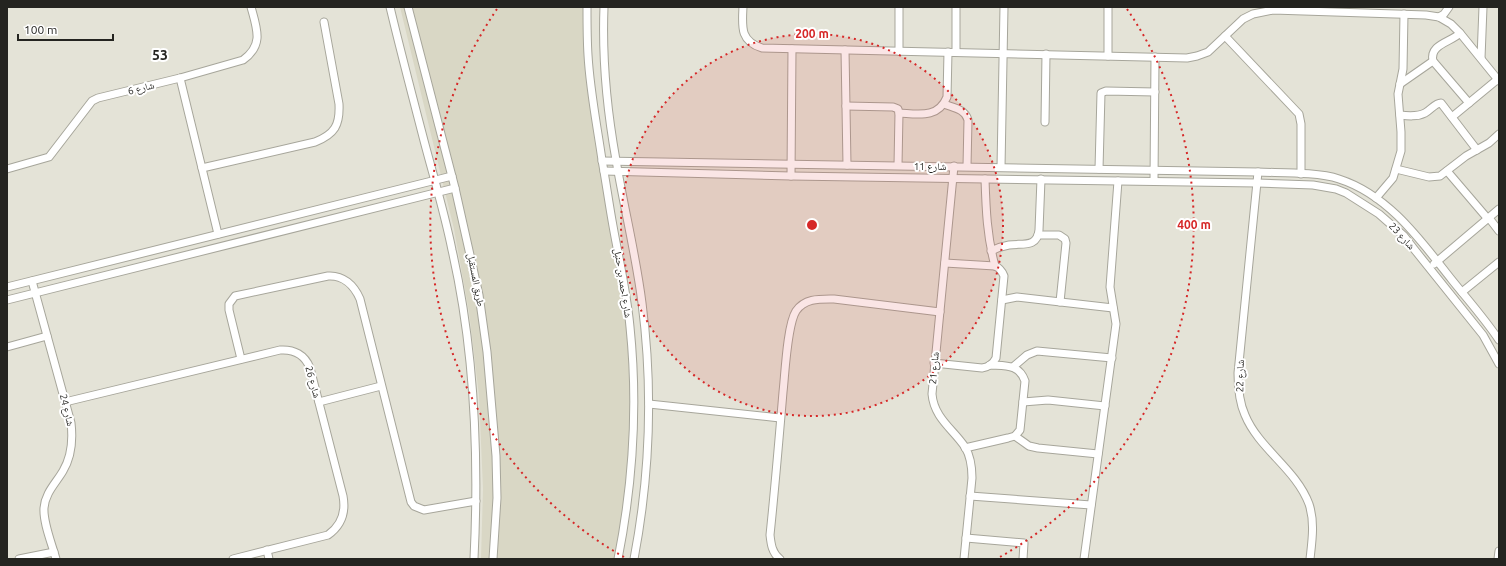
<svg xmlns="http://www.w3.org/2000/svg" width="1506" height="566" font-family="Ubuntu,'Noto Naskh Arabic',sans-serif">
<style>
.built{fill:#d9d7c5}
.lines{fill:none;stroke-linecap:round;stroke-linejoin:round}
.minor-casing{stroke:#a7a69b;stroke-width:9}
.minor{stroke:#fff;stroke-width:7}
.ring{fill:none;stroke:#d62828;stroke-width:2;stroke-dasharray:2 4}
.labels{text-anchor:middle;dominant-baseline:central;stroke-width:4;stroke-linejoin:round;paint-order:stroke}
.street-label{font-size:10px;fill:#242420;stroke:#fff}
.district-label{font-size:14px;font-weight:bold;fill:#242420;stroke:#fff}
.centre{fill:#d62828;stroke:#fff;stroke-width:2}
.ring-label{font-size:12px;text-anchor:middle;font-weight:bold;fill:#d62828;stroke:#fff;stroke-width:4;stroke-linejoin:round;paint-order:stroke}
</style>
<rect width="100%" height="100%" fill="#e4e3d7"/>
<polygon class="built" points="400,7 590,7 591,56 596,109 636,378 619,559 481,559 483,489 479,396 469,312 454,229"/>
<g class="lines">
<g class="minor-casing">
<g id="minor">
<path d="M 390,7 C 400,49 411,91 422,133 C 432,172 444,210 452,250 C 475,351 479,456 474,559"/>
<polyline points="408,7 455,188 479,295 487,352 496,456 497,498 493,559"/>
<path d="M 587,7 C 587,23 587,39 588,55 C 590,91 597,125 602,160 C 606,182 609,204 613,226 C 619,260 627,293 630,327 C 638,405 633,483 618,559"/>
<path d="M 604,7 C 602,58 607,110 616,160 C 624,208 636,255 642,303 C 653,388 650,475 634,559"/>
<path d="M 743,7 C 742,27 740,41 762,48 L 1187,58 L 1197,56 L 1208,52 L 1243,19 L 1253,14 L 1273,10 L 1426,15 L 1439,17 L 1451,24 L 1460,33 L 1499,81"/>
<polyline points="1439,17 1444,14 1449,7"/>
<path d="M 1460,33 C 1452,42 1429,44 1433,61 L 1469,103"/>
<polyline points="1225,36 1299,114 1301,124 1301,174"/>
<polyline points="845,50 847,165"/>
<polyline points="899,51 899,7"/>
<polyline points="956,52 956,7"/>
<polyline points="1108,56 1108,7"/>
<polyline points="1481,58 1483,7"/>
<polyline points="180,78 218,234"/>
<polyline points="1400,84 1433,61"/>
<path d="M 944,104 C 954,108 965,109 968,120 L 967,166"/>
<polyline points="846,106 893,107 898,109 899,113 898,165"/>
<path d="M 899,113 C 918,114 938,119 947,97 L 948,52"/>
<path d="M 1400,115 C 1408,116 1417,117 1425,113 C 1431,110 1435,103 1441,103 L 1477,150"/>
<polyline points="1452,117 1498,79"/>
<polyline points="1045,122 1046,54"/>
<path d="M 602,161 L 1258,172 C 1281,173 1318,172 1339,179 C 1389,195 1421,241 1452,280 C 1468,300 1485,319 1499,340"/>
<path d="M 954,166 L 932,394 C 934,418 953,429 965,447 C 971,457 972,467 972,478 L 964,559"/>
<polyline points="1001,167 1004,7"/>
<path d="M 202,168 L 315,142 C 335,134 340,125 339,104 L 324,22"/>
<path d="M 7,169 L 49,157 L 92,101 L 98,98 L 180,78 L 243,60 C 264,45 257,29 251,7"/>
<polyline points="1099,169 1101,93 1106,91 1155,92"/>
<polyline points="1396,169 1429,177 1440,176 1466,156 1489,143 1499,134"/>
<polyline points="604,171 791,176 1257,183 1313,185 1336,189 1346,193 1379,214 1404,236 1414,249 1483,335 1499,364"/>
<polyline points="1447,171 1488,219"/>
<path d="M 1258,172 L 1238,373 C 1238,388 1239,402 1245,415 C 1259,449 1296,469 1309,504 C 1315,522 1312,541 1310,559"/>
<polyline points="791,176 792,49"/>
<path d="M 985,179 C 986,210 987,236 995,266"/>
<polyline points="1154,181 1155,57"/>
<polyline points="1376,198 1393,178 1401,151 1401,132 1398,94 1403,69 1404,14"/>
<polyline points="1489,218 1499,231"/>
<polyline points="1038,235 1059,235 1065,239 1066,243 1060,302"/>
<path d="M 991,251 C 997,248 1003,246 1009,245 C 1023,243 1037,248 1039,230 L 1041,179"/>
<polyline points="1434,264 1499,209"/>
<path d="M 32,281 L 71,423 C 73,440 72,456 63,471 C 56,483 45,493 44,508 C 43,523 52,544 56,559"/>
<polyline points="7,287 452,176"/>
<polyline points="1462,292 1499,262"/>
<polyline points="7,300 455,188"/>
<polyline points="1002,300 1017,297 1113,308"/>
<polyline points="7,347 47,336"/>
<path d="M 241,359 L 229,310 L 229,304 L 235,296 L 328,276 C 343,275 354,285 360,299 L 411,502 L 414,506 L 424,510 L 476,501"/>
<path d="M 934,363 L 982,368 C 989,367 993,364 996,358 L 1004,276 C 1002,271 1000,268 995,266 L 945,263"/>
<polyline points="1013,367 1027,355 1037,351 1112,358"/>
<path d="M 65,402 L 280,350 C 294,349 305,355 310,368 L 343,496 C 346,512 342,525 328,535 L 233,559"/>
<polyline points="319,402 381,386"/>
<polyline points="1023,402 1048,400 1105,406"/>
<polyline points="649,404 780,418"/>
<polyline points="1015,436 1029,446 1038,448 1098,454"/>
<path d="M 965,448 L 1008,438 L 1015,436 L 1020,430 L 1025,381 C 1019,364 1006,366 990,365"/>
<polyline points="970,496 1091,505"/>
<polyline points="966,538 1024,543 1023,559"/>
<polyline points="267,550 269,559"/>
<polyline points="19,559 54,552"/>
<path d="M 780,559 C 772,553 771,544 770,535 C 775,487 779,440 783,392 C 785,375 787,325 796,311 C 805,298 820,299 834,299 L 940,312"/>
<polyline points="1084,559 1116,324 1110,287 1118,181"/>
<polyline points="1498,559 1499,551"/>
</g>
</g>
<use href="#minor" class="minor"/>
</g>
<circle cx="812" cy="225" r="191" fill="#d62828" fill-opacity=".12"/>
<g class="ring">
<circle cx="812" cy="225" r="191"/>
<path d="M624 557A382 382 0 0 1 497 9M1127 9A382 382 0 0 1 1000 557"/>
</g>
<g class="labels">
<g class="street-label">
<text transform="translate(141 88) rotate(-14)">شارع 6</text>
<text x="930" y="166">شارع 11</text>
<text transform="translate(1402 236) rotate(47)">شارع 23</text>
<text transform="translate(476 280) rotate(79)">طريق المستقبل</text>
<text transform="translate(623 283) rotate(81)">شارع احمد بن حنبل</text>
<text transform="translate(934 368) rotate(-85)">شارع 21</text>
<text transform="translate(1240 376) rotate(-89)">شارع 22</text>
<text transform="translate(313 382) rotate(74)">شارع 26</text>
<text transform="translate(67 410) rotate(76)">شارع 24</text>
</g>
<g class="district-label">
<text x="160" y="55">53</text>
</g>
</g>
<circle cx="812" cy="225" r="6" class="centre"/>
<g class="ring-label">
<text x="812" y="38">200 m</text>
<text x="1194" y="229">400 m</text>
</g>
<rect width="1506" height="566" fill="none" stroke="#242420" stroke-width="16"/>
<path d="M18 34v6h95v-6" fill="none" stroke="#242420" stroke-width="2"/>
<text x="24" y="34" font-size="12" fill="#242420" stroke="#ffffff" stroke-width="3" paint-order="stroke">100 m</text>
</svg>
